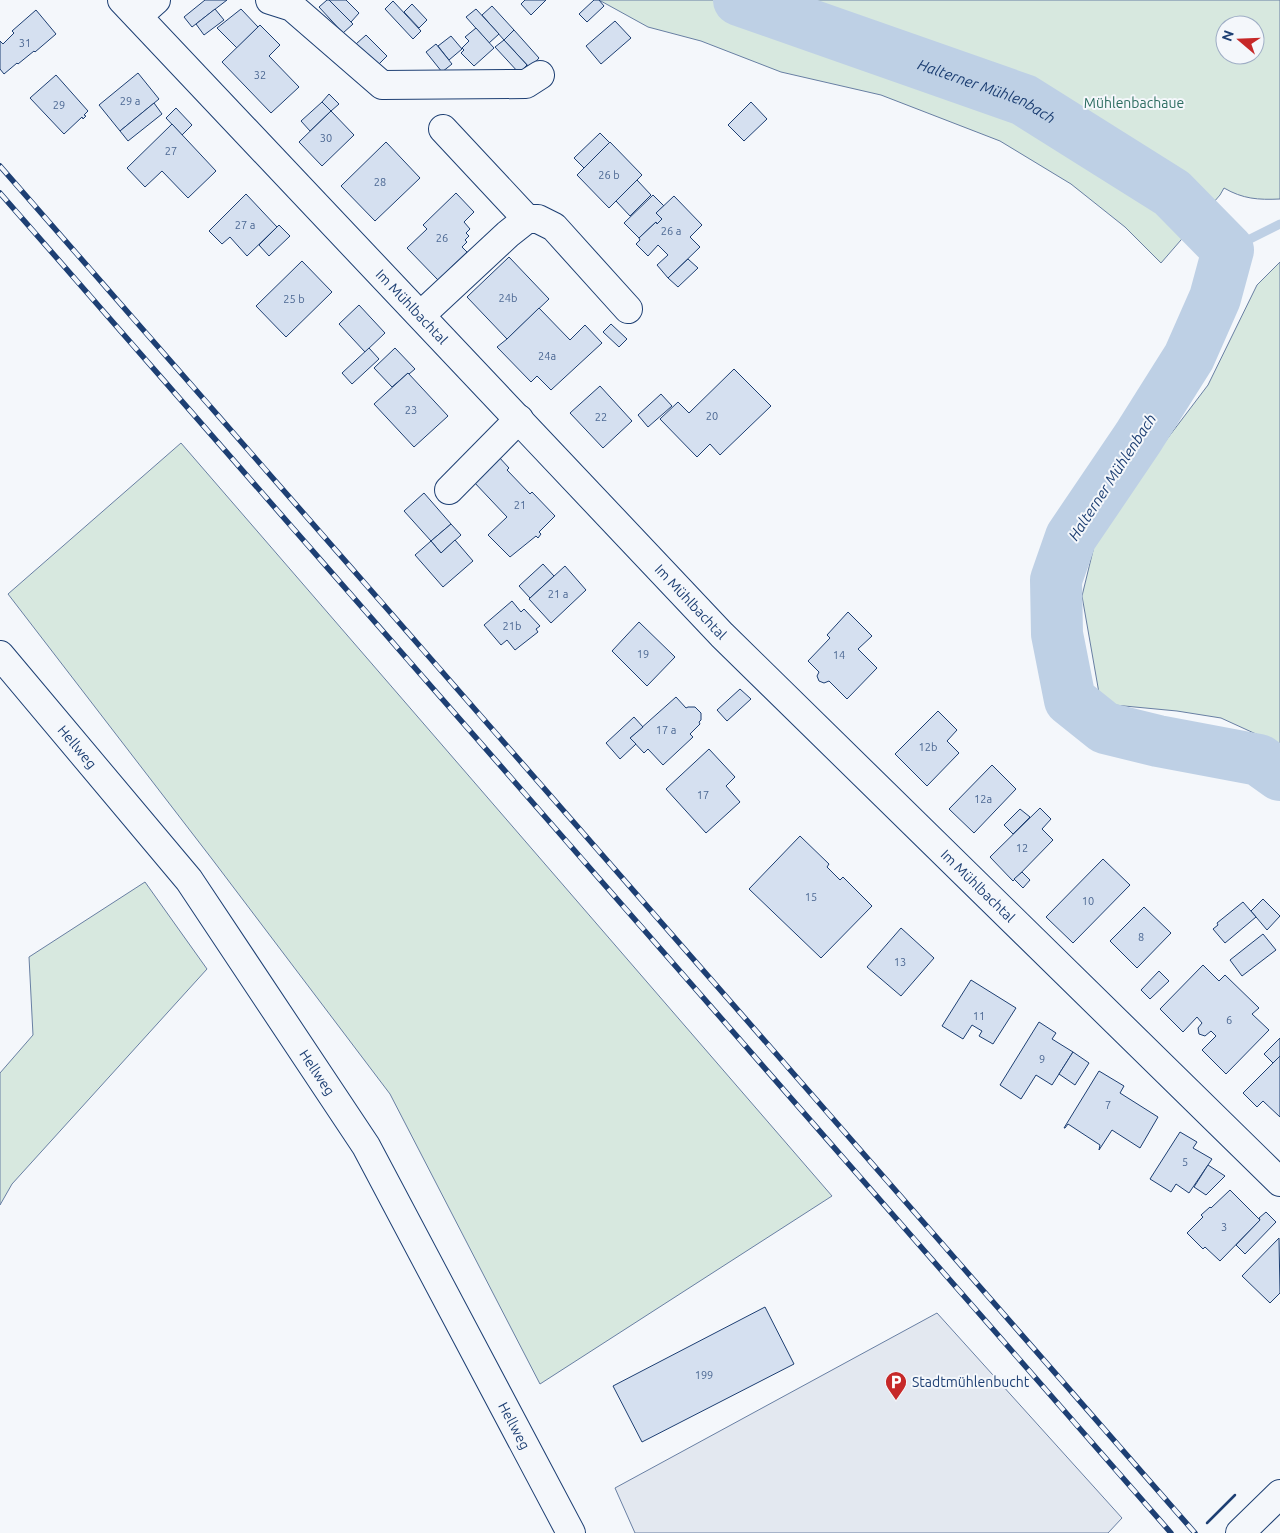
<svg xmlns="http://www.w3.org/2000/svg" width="1280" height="1533" font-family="Ubuntu,sans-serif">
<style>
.green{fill:#d7e8df;stroke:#687fa3;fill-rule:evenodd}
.parking{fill:#e3e8f0;stroke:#687fa3}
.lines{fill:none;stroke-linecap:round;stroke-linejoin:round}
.stream{stroke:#bed0e5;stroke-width:9}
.river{stroke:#bed0e5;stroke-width:52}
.building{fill:#d5e0f0;stroke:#1d3f73}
.minor-casing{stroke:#1d3f73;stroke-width:30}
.minor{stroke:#f4f7fb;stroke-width:28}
.rail-casing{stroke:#1d3f73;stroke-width:5.5}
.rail{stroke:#f4f7fb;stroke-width:4;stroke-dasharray:11;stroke-linecap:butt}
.wall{stroke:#1d3f73;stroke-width:2.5}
.labels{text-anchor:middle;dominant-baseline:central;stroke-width:4;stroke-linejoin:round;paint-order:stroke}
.number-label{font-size:11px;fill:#4b6792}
.park-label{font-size:14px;fill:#2c6c60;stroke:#f4f7fb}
.street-label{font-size:14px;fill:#1d3f73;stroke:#f4f7fb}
.poi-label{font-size:14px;fill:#1d3f73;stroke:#f4f7fb;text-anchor:start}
.water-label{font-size:15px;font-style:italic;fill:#1d3f73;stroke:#f4f7fb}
</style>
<rect width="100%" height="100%" fill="#f4f7fb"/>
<g class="green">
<path d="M 599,0 L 1280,0 L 1280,199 C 1258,200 1243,199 1224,188 L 1220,195 L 1161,263 L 1125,227 L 1071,184 L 1000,141 L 881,95 L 781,72 L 701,41 L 648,27 ZM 1225,25 L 1255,25 L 1255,55 L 1225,55 Z"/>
<polygon points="1280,262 1280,745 1221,718 1177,711 1114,705 1099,693 1082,596 1098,530 1208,385 1257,285"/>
<polygon points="181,443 832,1196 540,1384 390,1094 212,859 8,594"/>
<polygon points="145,882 207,969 12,1184 0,1205 0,1073 33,1035 29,957"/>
</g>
<polygon class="parking" points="937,1313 1122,1518 1108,1533 635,1533 615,1488"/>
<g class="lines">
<polyline class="stream" points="1228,250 1280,224"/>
<path class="river" id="s1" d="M 739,0 L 1024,100 L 1172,193 L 1228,250 L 1215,298 L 1189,357 L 1138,438 L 1071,537 L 1056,580 L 1057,634 L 1070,700 L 1105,728 L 1158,741 L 1259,760 L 1280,775"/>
</g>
<g class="building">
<polygon points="205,0 227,0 192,27 184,17"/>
<polygon points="327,0 329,0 353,24 343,33 319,7"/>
<polygon points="329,0 346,0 359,13 351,22"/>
<polygon points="525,0 546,0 531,15 521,4"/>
<polygon points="594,0 599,0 604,6 587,22 579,14"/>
<polygon points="393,1 421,31 413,39 385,9"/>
<polygon points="412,4 427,20 419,28 404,12"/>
<polygon points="492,6 514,30 504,40 482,15"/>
<polygon points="215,9 224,20 204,35 196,24"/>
<polygon points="241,9 258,27 237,48 217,28"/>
<polygon points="476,9 499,34 489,43 466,17"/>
<polygon points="36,10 56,34 35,52 34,51 18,64 17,63 4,74 0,69 0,41 3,44 14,33 12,31"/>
<polygon points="615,21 631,38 601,64 586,46"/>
<polygon points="260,25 280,45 269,56 299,87 271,113 222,62"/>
<polygon points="476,28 494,48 474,66 461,53 464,50 462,48 469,41 465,37"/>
<polygon points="514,30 539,58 530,68 504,40"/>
<polygon points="366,35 387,56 378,65 356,44"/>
<polygon points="451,36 462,49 449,60 438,46"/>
<polygon points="504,40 527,65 519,73 495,47"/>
<polygon points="436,44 452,64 442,72 426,52"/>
<polygon points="138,73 159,99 120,131 99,105"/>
<polygon points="56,75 88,111 84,115 86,116 83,119 82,117 64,134 30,98"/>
<polygon points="329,94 339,104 331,111 322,102"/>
<polygon points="322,102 331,111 310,131 301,121"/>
<polygon points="751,102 767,119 744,141 728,125"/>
<polygon points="154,103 162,114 128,141 120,131"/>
<polygon points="176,108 192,125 182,135 166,118"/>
<polygon points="331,111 354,135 322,166 299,142"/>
<polygon points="172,124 216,171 188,198 162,171 145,187 127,168"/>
<polygon points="600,133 610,143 584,168 574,158"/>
<polygon points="386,142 420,178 375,221 341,186"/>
<polygon points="610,142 642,175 609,208 577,175"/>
<polygon points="637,180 651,195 630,216 616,201"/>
<polygon points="456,193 474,212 464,222 470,229 466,233 469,236 465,240 467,242 462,247 467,252 438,280 407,248 427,229 423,225"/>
<polygon points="246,194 277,227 247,256 230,237 222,244 209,231"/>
<polygon points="653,195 664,206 656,213 662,219 657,224 656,222 639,238 624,223"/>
<polygon points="674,196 702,225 690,237 700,247 668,278 657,265 668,255 658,245 648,256 636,244 640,240 639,238 656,222 657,224 662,219 656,213"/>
<polygon points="279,225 290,236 269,256 259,245"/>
<polygon points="509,257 549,299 507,339 467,297"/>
<polygon points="688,259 698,268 678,287 668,278"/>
<polygon points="302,261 332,292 286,337 256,306"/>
<polygon points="359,305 385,333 365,352 339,324"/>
<polygon points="539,308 570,340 585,325 602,343 551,390 537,376 531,382 497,347 507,339"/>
<polygon points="611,324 627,339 619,347 603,332"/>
<polygon points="369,348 379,359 352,384 342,373"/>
<polygon points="395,348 415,369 409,374 408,373 392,387 374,368"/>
<polygon points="734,369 771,406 720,455 710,444 697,457 660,419 678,402 689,413"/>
<polygon points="408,373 448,416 414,447 374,404"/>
<polygon points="600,386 632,421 603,448 570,413"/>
<polygon points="661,394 672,406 648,427 638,415"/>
<polygon points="498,456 509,468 507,470 530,494 532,492 555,516 539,532 541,534 538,538 536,536 510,557 488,535 507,517 473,481"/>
<polygon points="424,493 451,524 431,541 404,511"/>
<polygon points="451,524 461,535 441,553 431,541"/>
<polygon points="455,540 473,561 443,587 415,555 431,541 441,553"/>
<polygon points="543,564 554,576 530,598 519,586"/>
<polygon points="565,566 586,590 551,623 529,599"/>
<polygon points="512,601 521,612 524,609 540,626 536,629 538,632 515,650 507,640 501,645 484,625"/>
<polygon points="848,612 872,636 858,649 877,668 847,699 829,681 824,683 819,681 817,676 819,672 808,661 830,638 827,635"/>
<polygon points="639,622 675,657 647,686 612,651"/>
<polygon points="740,689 751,699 727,721 717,710"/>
<polygon points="676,697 686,708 688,707 695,707 701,713 701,720 699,722 700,724 690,734 693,737 663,765 648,749 644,753 630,738"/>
<polygon points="938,711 957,730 947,741 959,753 927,786 895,754"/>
<polygon points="634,717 643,727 630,738 636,744 620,759 606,743"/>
<polygon points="709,749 735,777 726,786 740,802 706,833 666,789"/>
<polygon points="992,765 1016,789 974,833 949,809"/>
<polygon points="1040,808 1051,819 1042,829 1053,840 1013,881 990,857"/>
<polygon points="1020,809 1030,817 1013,834 1004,825"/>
<polygon points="800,836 829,864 827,867 840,880 843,877 872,906 821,958 749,889"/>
<polygon points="1103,859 1130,885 1073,943 1046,917"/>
<polygon points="1022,872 1030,880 1023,888 1014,879"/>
<polygon points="1263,899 1280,916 1267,930 1251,911"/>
<polygon points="1243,902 1256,917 1225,943 1213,929 1218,925 1217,923"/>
<polygon points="1144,907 1171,933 1137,968 1110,941"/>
<polygon points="901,928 934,958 901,996 867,967"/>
<polygon points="1263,934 1276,950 1242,976 1230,960"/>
<polygon points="1203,965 1219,981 1225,975 1259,1008 1252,1014 1269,1030 1226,1074 1202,1050 1216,1036 1211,1031 1205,1036 1199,1034 1198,1028 1202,1023 1197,1017 1183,1032 1160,1009"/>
<polygon points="1159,971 1169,981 1150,999 1141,990"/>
<polygon points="971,980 1016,1008 993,1044 979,1036 982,1031 972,1025 963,1039 942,1026"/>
<polygon points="1039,1022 1056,1033 1052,1039 1073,1052 1052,1085 1036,1075 1021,1099 1000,1085"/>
<polygon points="1280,1038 1280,1056 1273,1063 1264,1054"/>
<polygon points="1073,1052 1089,1063 1075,1085 1059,1074"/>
<polygon points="1280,1056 1280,1117 1263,1101 1257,1107 1243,1093"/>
<polygon points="1099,1071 1124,1086 1120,1093 1158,1117 1140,1148 1112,1130 1099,1150 1100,1145 1068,1124 1065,1128 1064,1128"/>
<polygon points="1180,1132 1197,1142 1193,1148 1212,1159 1189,1193 1176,1184 1171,1192 1150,1179"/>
<polygon points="1208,1165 1225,1176 1206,1195 1194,1187"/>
<polygon points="1230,1190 1260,1220 1220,1261 1205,1247 1203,1249 1187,1233 1203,1217 1201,1215 1210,1207 1211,1208"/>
<polygon points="1266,1212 1276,1222 1245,1254 1236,1245 1260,1220 1259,1218"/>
<polygon points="1279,1238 1280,1293 1270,1303 1242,1276"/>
<polygon points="765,1307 794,1364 642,1442 613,1386"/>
</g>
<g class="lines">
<g class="minor-casing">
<g id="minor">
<path id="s2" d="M 122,0 L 722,635 L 1280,1182"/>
<polyline points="270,0 292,7 382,85 526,84 540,75"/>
<polyline points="138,16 156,0"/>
<polyline points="443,129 527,219"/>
<polyline points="421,315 508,234 527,219 538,219 554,227 628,309"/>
<polyline points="449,490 519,419"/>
<path id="s3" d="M 0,655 L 189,880 L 366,1146 L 571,1533"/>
<polyline points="1240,1533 1280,1494"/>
</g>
</g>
<use href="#minor" class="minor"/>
<g class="rail-casing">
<g id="rail">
<polyline points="0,166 1195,1533"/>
<polyline points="0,193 1171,1533"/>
</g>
</g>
<use href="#rail" class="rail"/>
<polyline class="wall" points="1207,1523 1235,1495"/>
</g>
<defs>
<g id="parking-pin" transform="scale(1.125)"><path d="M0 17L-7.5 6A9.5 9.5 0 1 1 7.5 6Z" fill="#c62828" stroke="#f4f7fb"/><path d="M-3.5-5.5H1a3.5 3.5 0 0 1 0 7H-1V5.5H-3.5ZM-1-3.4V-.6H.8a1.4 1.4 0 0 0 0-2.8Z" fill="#fff"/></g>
</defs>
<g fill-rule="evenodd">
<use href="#parking-pin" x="896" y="1382"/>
</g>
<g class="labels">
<g class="number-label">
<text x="25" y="43">31</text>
<text x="260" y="75">32</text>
<text x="130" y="101">29 a</text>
<text x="59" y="105">29</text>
<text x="326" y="138">30</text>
<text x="171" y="151">27</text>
<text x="609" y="175">26 b</text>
<text x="380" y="182">28</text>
<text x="245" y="225">27 a</text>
<text x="671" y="231">26 a</text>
<text x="442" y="238">26</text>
<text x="508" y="298">24b</text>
<text x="294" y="299">25 b</text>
<text x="547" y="356">24a</text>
<text x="411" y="410">23</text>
<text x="712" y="416">20</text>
<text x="601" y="417">22</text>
<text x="520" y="505">21</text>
<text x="558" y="594">21 a</text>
<text x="512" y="626">21b</text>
<text x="643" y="654">19</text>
<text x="839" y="655">14</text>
<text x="666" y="730">17 a</text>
<text x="928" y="747">12b</text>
<text x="703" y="795">17</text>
<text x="983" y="799">12a</text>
<text x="1022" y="848">12</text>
<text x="811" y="897">15</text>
<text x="1088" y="901">10</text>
<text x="1141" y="937">8</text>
<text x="900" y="962">13</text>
<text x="979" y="1016">11</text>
<text x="1229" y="1020">6</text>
<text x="1042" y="1059">9</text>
<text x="1108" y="1105">7</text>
<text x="1185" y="1162">5</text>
<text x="1224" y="1227">3</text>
<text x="704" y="1375">199</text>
</g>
<g class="park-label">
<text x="1134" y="103">Mühlenbachaue</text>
</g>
<g class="street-label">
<text stroke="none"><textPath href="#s2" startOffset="422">Im Mühlbachtal</textPath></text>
<text stroke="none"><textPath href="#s2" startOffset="828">Im Mühlbachtal</textPath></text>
<text stroke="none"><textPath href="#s3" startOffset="120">Hellweg</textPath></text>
<text stroke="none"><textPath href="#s2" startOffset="1232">Im Mühlbachtal</textPath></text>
<text stroke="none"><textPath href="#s3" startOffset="525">Hellweg</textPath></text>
<text stroke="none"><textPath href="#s3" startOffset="930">Hellweg</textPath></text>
</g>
<g class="poi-label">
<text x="912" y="1382">Stadtmühlenbucht</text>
</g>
<g class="water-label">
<text stroke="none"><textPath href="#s1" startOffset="264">Halterner Mühlenbach</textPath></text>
<text transform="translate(1112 477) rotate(-57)">Halterner Mühlenbach</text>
</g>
</g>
<g transform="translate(1240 40) rotate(289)"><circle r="24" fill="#f4f7fb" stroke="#9eadc5"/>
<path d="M0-4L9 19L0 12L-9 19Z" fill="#c62828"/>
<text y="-8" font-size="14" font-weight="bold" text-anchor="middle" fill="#1d3f73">N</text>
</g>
</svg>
